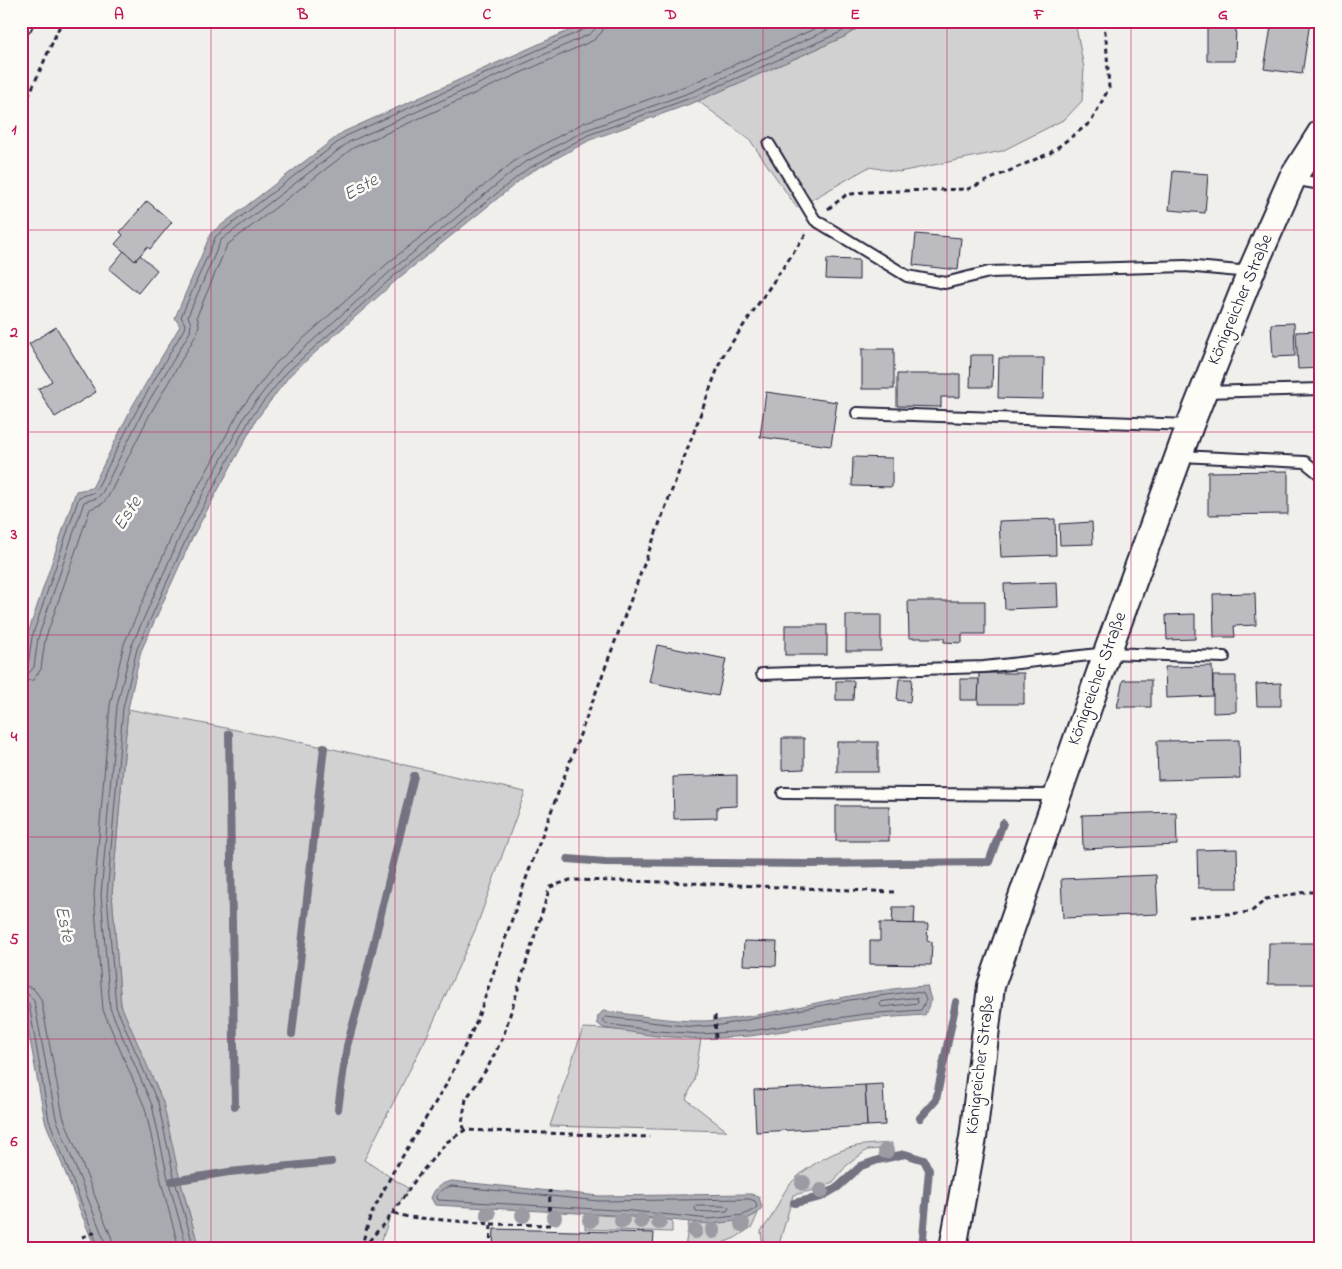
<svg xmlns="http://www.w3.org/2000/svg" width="1342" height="1269" font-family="'Indie Flower',sans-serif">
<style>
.green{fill:#d2d1d1;stroke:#7a7a86}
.water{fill:#a9a9b0;stroke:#737381}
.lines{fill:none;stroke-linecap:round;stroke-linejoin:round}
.shore{stroke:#58586a;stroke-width:1}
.stream{stroke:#737381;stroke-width:8}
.building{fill:#bcbcc0;stroke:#22223b}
.service-casing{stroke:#22223b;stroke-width:14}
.minor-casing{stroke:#22223b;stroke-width:24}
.tertiary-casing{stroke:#22223b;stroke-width:30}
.path{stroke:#22223b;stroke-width:3;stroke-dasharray:5 4;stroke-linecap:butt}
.service{stroke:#fdfcf7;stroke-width:10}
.minor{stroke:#fdfcf7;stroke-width:20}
.tertiary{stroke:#fdfcf7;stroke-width:26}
.tree{fill:#9c9ba3}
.grid{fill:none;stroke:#c2185b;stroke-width:1;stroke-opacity:0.55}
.labels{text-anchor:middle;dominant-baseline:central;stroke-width:5;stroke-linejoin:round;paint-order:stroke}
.street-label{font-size:18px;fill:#22223b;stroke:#fdfcf7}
.water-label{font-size:19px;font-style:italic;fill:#58586a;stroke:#fdfcf7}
.neatline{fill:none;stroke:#c2185b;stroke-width:2}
.grid-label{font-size:16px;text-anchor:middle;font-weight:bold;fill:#c2185b}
</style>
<rect width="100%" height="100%" fill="#f0efec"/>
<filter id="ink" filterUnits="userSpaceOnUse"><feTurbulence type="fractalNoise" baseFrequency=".02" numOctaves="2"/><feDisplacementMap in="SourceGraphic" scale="10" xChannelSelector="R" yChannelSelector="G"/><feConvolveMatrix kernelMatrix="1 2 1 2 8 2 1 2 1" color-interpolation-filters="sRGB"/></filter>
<g filter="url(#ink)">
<g class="green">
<polygon points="869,21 1074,21 1076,27 1084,68 1082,101 1065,119 1002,151 899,172 869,167 797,208 750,140 698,101 844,37"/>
<polygon points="128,709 324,747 525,792 476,928 427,1036 364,1160 409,1189 391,1214 379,1248 199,1248 180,1180 121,1005 112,894"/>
<path d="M 583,1028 C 622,1029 662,1036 701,1039 L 694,1081 L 686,1099 L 727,1131 L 550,1126 Z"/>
<path d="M 892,1143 L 892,1148 L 867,1150 L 846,1166 L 833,1182 L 810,1191 L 793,1195 L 778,1248 L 763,1248 L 761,1231 C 772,1219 777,1205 785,1191 C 797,1171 834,1150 857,1146 C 868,1144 880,1144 892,1143 Z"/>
<polygon points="758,1213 752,1227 735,1238 720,1244 685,1248 689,1221 710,1224 745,1220"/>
<polygon points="585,1214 672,1220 672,1232 585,1229"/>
</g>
<g class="water">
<polygon points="590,21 869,21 844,37 698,101 590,140 529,173 400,277 290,375 256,420 192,538 141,651 128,709 112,894 121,1005 163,1102 180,1180 199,1248 95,1248 45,1121 21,991 21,686 27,636 76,491 92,488 133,405 180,326 175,318 211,233 343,132"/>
<path d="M 927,986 L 931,1000 L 925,1015 L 865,1019 L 750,1036 L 701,1039 L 657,1036 L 603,1028 L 597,1023 L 598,1016 L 603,1011 C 641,1015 681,1024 720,1020 C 790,1013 857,989 927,986 Z"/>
<path d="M 452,1181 L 599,1196 L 751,1194 L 759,1197 L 762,1207 L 758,1213 L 745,1220 L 710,1224 L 631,1216 L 435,1205 L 431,1198 C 435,1187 441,1183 452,1181 Z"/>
</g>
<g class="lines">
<g class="shore">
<polyline points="21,669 26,668 28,665 32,637 79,497 93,493 96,490 138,408 184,329 185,324 181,317 216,236 346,136 587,28 590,26 591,21"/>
<polyline points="21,675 29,673 34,667 38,638 84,502 97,498 102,493 143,411 190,332 191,324 188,316 221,240 349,142 590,34 595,29 597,21"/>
<polyline points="21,682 33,680 41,669 45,640 90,509 102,504 108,497 150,414 196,335 199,325 197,316 227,245 353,148 594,40 602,32 605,21"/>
<polyline points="21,985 33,988 41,999 63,1116 112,1239 113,1248"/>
<polygon points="909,992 923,993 926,1000 921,1010 865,1014 750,1031 701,1034 658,1031 606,1024 602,1020 606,1017 693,1027 721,1025 850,1000"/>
<polyline points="21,993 29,995 34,1001 56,1118 105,1242 105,1248"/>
<polygon points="910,998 917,998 918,1003 882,1007 880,1005 881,1002"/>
<polyline points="21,999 26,1000 29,1004 49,1120 99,1248"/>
<path d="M 452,1186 L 599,1201 L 750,1199 L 755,1201 L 757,1206 L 755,1209 L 743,1215 L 710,1219 L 632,1211 L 438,1200 L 437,1197 C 439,1189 445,1188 452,1186 Z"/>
<polygon points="697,1206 727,1206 729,1208 727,1211 710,1212 696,1211 695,1208"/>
<polyline points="179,1248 162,1185 145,1108 103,1010 94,895 110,705 124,644 175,529 240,410 276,363 388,263 517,159 583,123 691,84 832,21"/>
<polyline points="187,1248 169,1183 152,1105 110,1008 101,895 117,706 131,647 182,532 246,414 282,368 393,269 522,164 586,130 694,91 847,21"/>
<polyline points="194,1248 175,1181 158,1103 116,1007 107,895 123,708 137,649 188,535 251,417 287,372 397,273 526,170 588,135 696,96 841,32 859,21"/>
</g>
<g class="stream">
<polyline points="229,734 235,1106"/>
<polyline points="568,859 605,862 810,864 989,862 1003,823"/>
<polyline points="292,1034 324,747"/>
<polyline points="338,1109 347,1046 363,988 414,776"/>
<polyline points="920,1118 936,1100 956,1002"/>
<polyline points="172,1181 229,1172 331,1162"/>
<polyline points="794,1203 821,1197 838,1187 861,1166 878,1160 905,1154 924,1160 929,1170 922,1248"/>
</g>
</g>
<g class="building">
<polygon points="1207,21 1236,21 1235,61 1207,61"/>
<polygon points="1272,21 1310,22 1302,74 1264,69"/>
<polygon points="1173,171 1208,174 1205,213 1169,210"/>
<polygon points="147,201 172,222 150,249 147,247 135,261 115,244 123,235 120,232"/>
<polygon points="916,234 961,238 958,270 913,265"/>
<polygon points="124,251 135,261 140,255 157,270 138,293 109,269"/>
<polygon points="827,259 859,260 859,280 826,279"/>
<polygon points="1294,323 1295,356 1273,357 1271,324"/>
<polygon points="56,327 96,392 55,417 38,389 52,381 29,344"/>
<polygon points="1321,331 1321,368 1298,369 1296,332"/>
<rect x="862" y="349" width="32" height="40"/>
<polygon points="971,355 993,355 992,387 970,387"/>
<polygon points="999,358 1044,358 1043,399 998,398"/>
<polygon points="897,374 960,374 960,397 941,397 941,407 897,406"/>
<polygon points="766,392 837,402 831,446 760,437"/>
<polygon points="853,457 892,458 892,487 852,486"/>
<polygon points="1288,471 1288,514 1208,515 1208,472"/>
<polygon points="1055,519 1056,555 1001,557 999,521"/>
<polygon points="1092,522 1093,544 1060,545 1059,524"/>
<polygon points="1057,582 1058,607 1005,609 1004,584"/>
<polygon points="1255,593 1256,625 1234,626 1235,637 1214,637 1213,594"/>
<polygon points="908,601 985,601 985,634 962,634 962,643 944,642 944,638 909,638"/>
<polygon points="1195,614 1195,639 1167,640 1166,615"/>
<rect x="846" y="615" width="35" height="36"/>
<rect x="785" y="625" width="42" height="30"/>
<polygon points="657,645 726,659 718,696 649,682"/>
<rect x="1316" y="662" width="5" height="38"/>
<polygon points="1212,666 1213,696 1166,698 1165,667"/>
<polygon points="979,673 1024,673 1024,704 978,704"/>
<polygon points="1213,676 1236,676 1236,712 1213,713"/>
<polygon points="899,679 912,679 910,702 897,700"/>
<polygon points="960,679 979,679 978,700 960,700"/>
<polygon points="1123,680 1151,680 1151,707 1117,707"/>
<polygon points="836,681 854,681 853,700 836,700"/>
<polygon points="1281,683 1281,706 1257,706 1256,684"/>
<polygon points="782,738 804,738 804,769 782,770"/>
<polygon points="1239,740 1240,778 1158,780 1157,741"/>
<rect x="837" y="742" width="41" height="30"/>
<polygon points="737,775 737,806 717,807 717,818 674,819 673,777"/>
<rect x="836" y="806" width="53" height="35"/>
<polygon points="1176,812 1177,845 1083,849 1082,815"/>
<polygon points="1237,849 1238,888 1198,888 1197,850"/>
<polygon points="1156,875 1158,914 1063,918 1061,879"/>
<polygon points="893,907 915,907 914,924 892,923"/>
<polygon points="880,923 928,924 927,941 932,942 931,965 870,964 870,941 880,941"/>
<polygon points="744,941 777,942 776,966 743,965"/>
<polygon points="1269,943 1316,943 1316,984 1268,984"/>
<polygon points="883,1084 885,1125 867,1126 865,1085"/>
<polygon points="865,1085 867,1126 756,1132 754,1090"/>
<polygon points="494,1229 654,1233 653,1248 493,1248"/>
</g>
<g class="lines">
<g class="service-casing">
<g id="service">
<polyline points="769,144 815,220 907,276 945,283 989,272 1185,266 1250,272"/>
<polyline points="1292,179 1321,184"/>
<polyline points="1204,392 1321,389"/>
<polyline points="857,413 1189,425"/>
<polyline points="1180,456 1305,462 1321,475"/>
<polyline points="762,674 984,667 1107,653 1224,657"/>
<polyline points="783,793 1056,795"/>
</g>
</g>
<g class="minor-casing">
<polyline id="minor" points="21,25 23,21"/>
</g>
<g class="tertiary-casing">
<polyline id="tertiary" points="953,1248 973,1138 991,986 1107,653 1190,425 1251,272 1292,179 1321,133"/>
</g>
<g class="path">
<polyline points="21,113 62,21"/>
<polyline points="828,209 846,195 864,192 968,189 1050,153 1091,122 1109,88 1106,38 1103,21"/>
<polyline points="1189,917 1251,912 1266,899 1306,892 1321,892"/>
<polyline points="715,1015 716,1042"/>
<polyline points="465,1130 462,1123 466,1099 488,1067 503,1037 550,887 570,880 666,882 894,892"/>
<polyline points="394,1213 408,1217 491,1224 490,1248"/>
<polyline points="491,1224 549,1225 550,1190"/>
<polyline points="82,1237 99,1231"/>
<polyline points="361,1248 370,1217 393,1172 446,1085 476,1023 528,873 722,357 806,234"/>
<polyline points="363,1248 393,1213 418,1176 447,1142 465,1130 650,1137"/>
</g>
<use href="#service" class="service"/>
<use href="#minor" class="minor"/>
<use href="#tertiary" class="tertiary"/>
</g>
<g class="tree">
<circle cx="886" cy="1151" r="8"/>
<circle cx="803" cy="1183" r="8"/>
<circle cx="821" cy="1191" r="8"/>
<circle cx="488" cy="1214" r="8"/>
<circle cx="523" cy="1215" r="8"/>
<circle cx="554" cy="1217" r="8"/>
<circle cx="590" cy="1220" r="8"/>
<circle cx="622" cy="1221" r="8"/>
<circle cx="641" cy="1221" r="8"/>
<circle cx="659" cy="1222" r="8"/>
<circle cx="742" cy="1224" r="8"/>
<circle cx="695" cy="1231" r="8"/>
<circle cx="713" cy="1231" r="8"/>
</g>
</g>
<path class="grid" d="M 211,21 L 211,1248M 395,21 L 395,1248M 579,21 L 579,1248M 763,21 L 763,1248M 947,21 L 947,1248M 1131,21 L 1131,1248M 21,230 L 1321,230M 21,432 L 1321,432M 21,635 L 1321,635M 21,837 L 1321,837M 21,1039 L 1321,1039"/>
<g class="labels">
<g class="street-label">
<text transform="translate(1241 300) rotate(-67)">Königreicher Straße</text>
<text transform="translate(1098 679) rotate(-70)">Königreicher Straße</text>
<text transform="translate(981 1065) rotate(-83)">Königreicher Straße</text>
</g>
<g class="water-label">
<text transform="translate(361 188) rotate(-29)">Este</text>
<text transform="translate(128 514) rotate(-57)">Este</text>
<text transform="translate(64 924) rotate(78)">Este</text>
</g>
</g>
<rect width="1342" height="1269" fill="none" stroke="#fdfcf7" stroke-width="55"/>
<rect x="28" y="28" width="1286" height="1214" class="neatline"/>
<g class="grid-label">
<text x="119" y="19">A</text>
<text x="303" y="19">B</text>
<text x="487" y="19">C</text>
<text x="671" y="19">D</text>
<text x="855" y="19">E</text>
<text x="1039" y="19">F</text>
<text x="1223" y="19">G</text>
<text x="14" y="134">1</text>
<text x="14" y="337">2</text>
<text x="14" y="539">3</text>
<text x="14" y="741">4</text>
<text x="14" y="944">5</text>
<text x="14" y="1146">6</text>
</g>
</svg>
